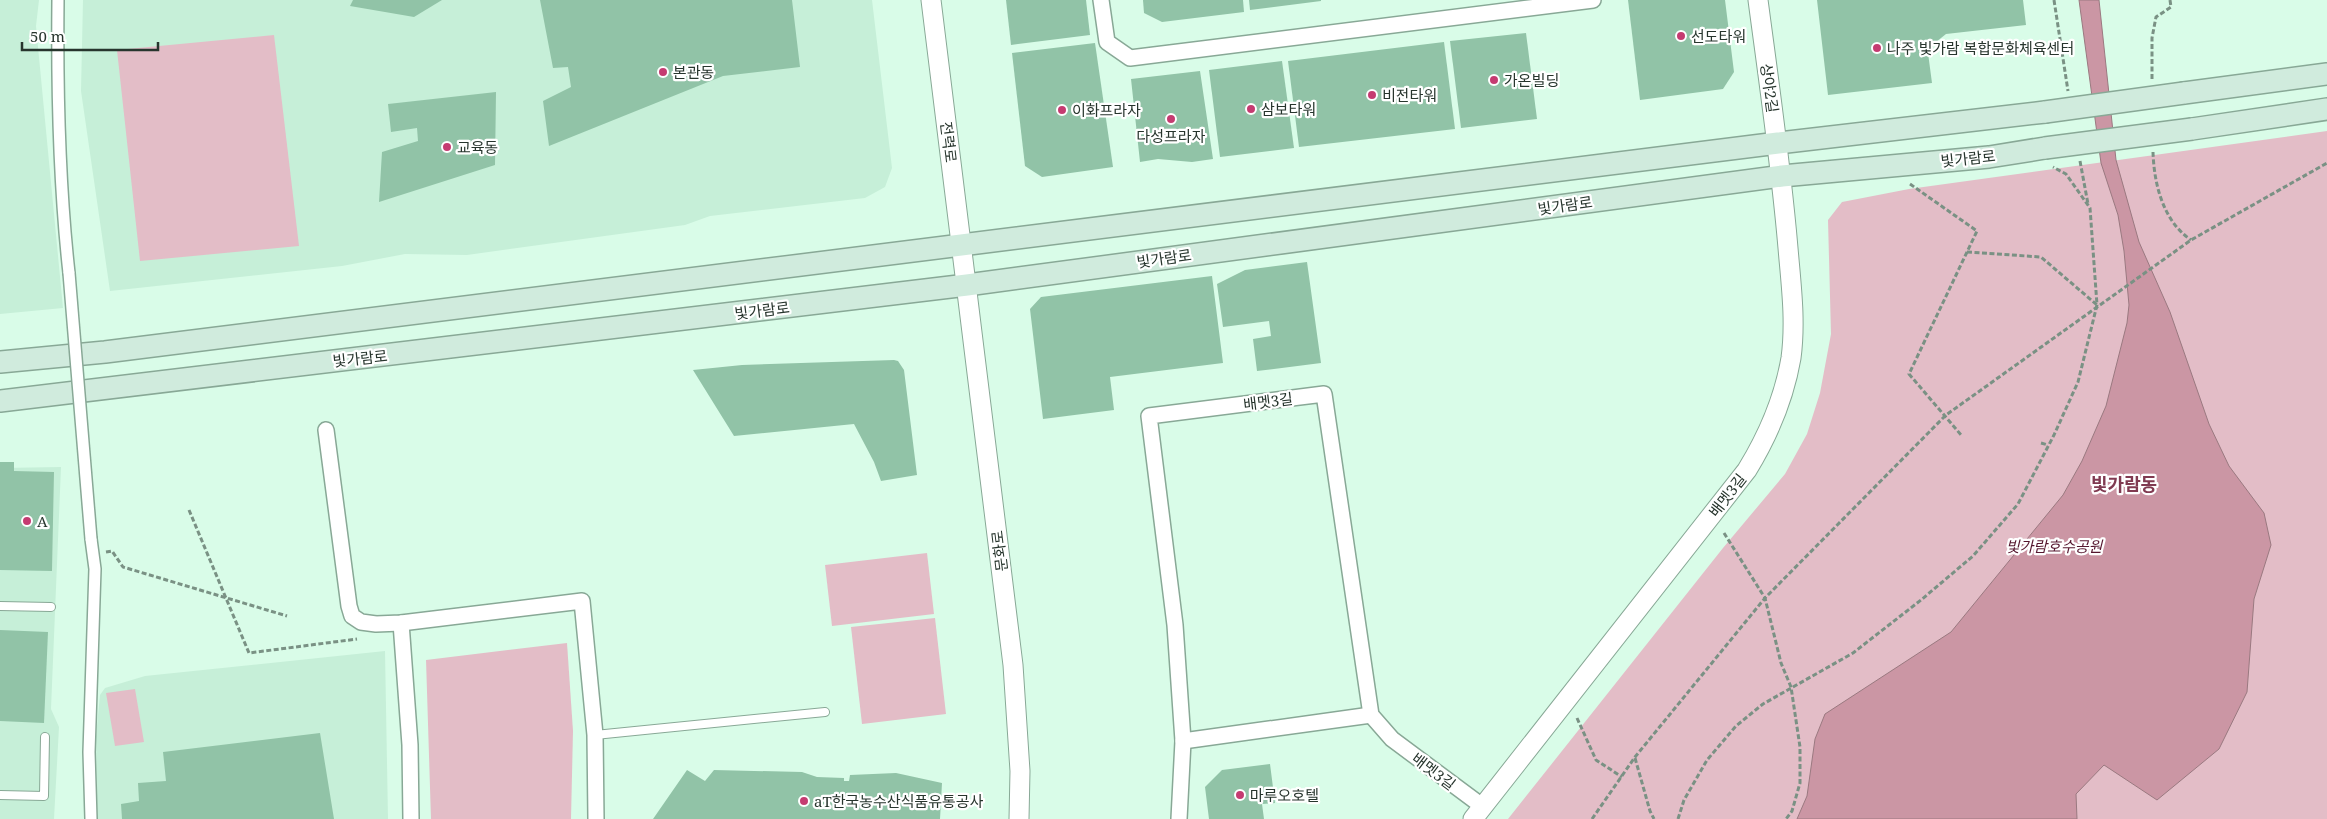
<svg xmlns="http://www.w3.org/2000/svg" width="2327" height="819" font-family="'Noto Serif','Noto Sans KR',serif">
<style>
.built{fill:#c6efd8}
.green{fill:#e3bdc7}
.water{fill:#cb96a4;stroke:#9a7980}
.building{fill:#91c3a7}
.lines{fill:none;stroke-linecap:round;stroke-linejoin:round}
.service-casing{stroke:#88a896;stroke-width:10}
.pedestrian-casing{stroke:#88a896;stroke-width:14}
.minor-casing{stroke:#88a896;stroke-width:18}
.tertiary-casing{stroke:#88a896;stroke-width:21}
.secondary-casing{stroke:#88a896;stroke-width:24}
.path{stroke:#7a9184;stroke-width:3;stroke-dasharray:5 2.5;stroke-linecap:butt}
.service{stroke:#fff;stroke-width:8}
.pedestrian{stroke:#fff;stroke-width:11}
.minor{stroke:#fff;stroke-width:15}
.tertiary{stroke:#fff;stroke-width:19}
.secondary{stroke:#d0ebdd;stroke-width:21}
.pedestrian-bridge-casing{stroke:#88a896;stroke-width:14;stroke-linecap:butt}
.secondary-bridge-casing{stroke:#88a896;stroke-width:24;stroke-linecap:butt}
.pedestrian-bridge{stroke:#fff;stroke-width:11}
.secondary-bridge{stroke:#d0ebdd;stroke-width:21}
.poi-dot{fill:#c53b71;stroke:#fff;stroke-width:2}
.labels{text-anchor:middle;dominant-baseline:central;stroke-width:4.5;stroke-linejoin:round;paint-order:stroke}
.poi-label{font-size:15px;fill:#27352d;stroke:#fff;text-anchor:start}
.street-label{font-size:15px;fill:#27352d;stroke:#fff}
.park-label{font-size:15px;font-style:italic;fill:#55162e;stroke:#fff}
.quarter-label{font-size:18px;font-weight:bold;fill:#803a51;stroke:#fff}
</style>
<rect width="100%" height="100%" fill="#d9fce8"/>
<g class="built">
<polygon points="0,0 39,0 36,26 63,308 0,314"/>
<polygon points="83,0 872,0 892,168 885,187 865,198 710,216 685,225 467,255 405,254 342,266 110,291 81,91"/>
<polygon points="61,467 51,709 59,727 54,819 0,819 0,468"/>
<polygon points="385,651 388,819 97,819 96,736 100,695 105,688 145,676"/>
</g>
<g class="green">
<polygon points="274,35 299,246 140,261 117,50"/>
<polygon points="2327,131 2327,819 1508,819 1723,548 1785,474 1807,434 1820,393 1831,334 1828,220 1842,202 1909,189"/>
<polygon points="927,553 934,614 832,626 825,565"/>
<polygon points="935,618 946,714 862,724 851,627"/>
<polygon points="567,643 573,731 571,819 431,819 426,660"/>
<polygon points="135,689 144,742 115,746 106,693"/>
</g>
<polygon class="water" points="2079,0 2099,0 2116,160 2139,242 2170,312 2209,424 2229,466 2264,513 2271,545 2254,599 2247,692 2219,749 2157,800 2104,765 2076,794 2077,819 1797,819 1807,796 1815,739 1825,714 1951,632 2063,495 2082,461 2106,406 2127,323 2129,305 2124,251 2118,215 2101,163"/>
<g class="building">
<polygon points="353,0 442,0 414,17 350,6"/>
<polygon points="540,0 792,0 800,67 723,76 549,146 543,101 571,87 568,67 553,68"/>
<polygon points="1006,0 1086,0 1090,35 1011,45"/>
<polygon points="1143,0 1243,0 1244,12 1162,22 1144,13"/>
<polygon points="1249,0 1321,0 1321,1 1250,10"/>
<polygon points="1628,0 1725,0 1734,72 1723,89 1640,100"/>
<polygon points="1817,0 2023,0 2026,25 1946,34 1936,42 1928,53 1932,83 1828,95"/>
<polygon points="1526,33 1537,119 1461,128 1450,41"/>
<polygon points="1444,42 1455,129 1299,147 1288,61"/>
<polygon points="1095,43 1113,167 1042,177 1025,166 1012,53"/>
<polygon points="1282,61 1294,148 1220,157 1209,70"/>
<polygon points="1200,71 1213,159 1192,162 1158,159 1140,162 1131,79"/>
<polygon points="496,92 495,165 379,202 382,152 418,141 417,128 391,132 388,104"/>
<polygon points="1307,262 1321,363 1257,371 1253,339 1271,336 1269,321 1223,327 1217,284 1245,270"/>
<polygon points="1212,276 1223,363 1110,377 1114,410 1043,419 1030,309 1041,297"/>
<polygon points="894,360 898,361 904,370 917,475 881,481 874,462 854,424 734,436 693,370 742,365"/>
<polygon points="0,462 14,462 14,471 54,472 52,571 0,570"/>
<polygon points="0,630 48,632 44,723 0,721"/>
<polygon points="320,733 334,819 122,819 121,804 139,801 138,783 166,781 163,752"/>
<polygon points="1270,764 1275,803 1262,804 1264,819 1209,819 1205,787 1222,770"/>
<polygon points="687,770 705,781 714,770 802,772 817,777 844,778 844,781 849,781 850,775 896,773 942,783 940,819 653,819"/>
</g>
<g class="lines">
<g class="service-casing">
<g id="service">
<polyline points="0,606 51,607"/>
<polyline points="595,735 825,712"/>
<polyline points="0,795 44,796 45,737"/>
</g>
</g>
<g class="pedestrian-casing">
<g id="pedestrian">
<path d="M 58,0 C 57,91 59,183 69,273"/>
<polyline points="91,819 89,752 95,569 91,539"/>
</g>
</g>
<g class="minor-casing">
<g id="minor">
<polyline points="1101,0 1107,42 1130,58 1593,0"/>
<polyline points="326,430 349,606 352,616 361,622 376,624 401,623 582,601 595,735 596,819"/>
<polyline points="401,623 410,745 411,819"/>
<polyline points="1183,741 1371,715"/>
<polyline points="1179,819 1183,741 1175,625 1149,416 1324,394 1371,715 1392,739 1482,806"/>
</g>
</g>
<g class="tertiary-casing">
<g id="tertiary">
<polyline points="931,0 1013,665 1020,771 1019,819"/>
<path d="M 1473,819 L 1747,470 C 1769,434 1784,399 1791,358 C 1796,321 1791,284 1788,248 C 1781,165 1769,83 1758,0"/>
</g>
</g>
<g class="secondary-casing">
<g id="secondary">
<polyline points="2184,93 2327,74"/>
<polyline points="2192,129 2327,109"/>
<polyline points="0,362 105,352 1778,143 2045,112"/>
<polyline points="0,401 967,285 1782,176 1989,157 2045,148"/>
</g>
</g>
<g class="path">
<polyline points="2054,0 2068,91"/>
<polyline points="2152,79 2152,38 2156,17 2171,7 2170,0"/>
<path d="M 2153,152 C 2154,184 2163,221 2191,240"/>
<polyline points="2080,161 2088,204"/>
<polyline points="1910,184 1977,231 1909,374 1962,436"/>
<polyline points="1967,252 2041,257 2097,305"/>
<polyline points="2041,443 2048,445"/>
<polyline points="189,510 249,653 357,639"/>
<polyline points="1724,533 1765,598 1781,663 1791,687 1800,747 1800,783 1792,811 1786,819"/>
<polyline points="106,552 112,551 123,567 287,616"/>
<polyline points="1577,718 1596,760 1622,777"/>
<polyline points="1635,758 1650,811 1654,819"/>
<polyline points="1592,819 1635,757 1765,598 1946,415 2191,240 2327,163"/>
<polyline points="1678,819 1684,800 1707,760 1736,726 1763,704 1853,653 1921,600 1973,556 2018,504 2054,435 2078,382 2097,305 2090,208 2066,174 2053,167"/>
</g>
<use href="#service" class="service"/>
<use href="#pedestrian" class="pedestrian"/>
<use href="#minor" class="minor"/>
<use href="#tertiary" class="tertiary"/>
<use href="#secondary" class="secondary"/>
<g class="pedestrian-bridge-casing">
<polyline id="pedestrian-bridge" points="69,273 91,539"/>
</g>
<g class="secondary-bridge-casing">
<g id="secondary-bridge">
<polyline points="2045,112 2184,93"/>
<polyline points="2045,148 2192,129"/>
</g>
</g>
<use href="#pedestrian-bridge" class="pedestrian-bridge"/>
<use href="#secondary-bridge" class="secondary-bridge"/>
</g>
<g class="poi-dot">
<circle cx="1681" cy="36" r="5"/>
<circle cx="1877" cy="48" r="5"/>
<circle cx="663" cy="72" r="5"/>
<circle cx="1494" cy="80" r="5"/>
<circle cx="1372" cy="95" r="5"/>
<circle cx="1251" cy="109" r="5"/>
<circle cx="1062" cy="110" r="5"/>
<circle cx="1171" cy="119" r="5"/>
<circle cx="447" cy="147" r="5"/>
<circle cx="27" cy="521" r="5"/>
<circle cx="1240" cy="795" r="5"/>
<circle cx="804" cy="801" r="5"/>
</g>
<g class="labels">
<g class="poi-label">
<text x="1691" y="36">선도타워</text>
<text x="1887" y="48">나주 빛가람 복합문화체육센터</text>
<text x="673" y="72">본관동</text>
<text x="1504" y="80">가온빌딩</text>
<text x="1382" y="95">비전타워</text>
<text x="1261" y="109">삼보타워</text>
<text x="1072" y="110">이화프라자</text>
<text x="1171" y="136" text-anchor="middle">다성프라자</text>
<text x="457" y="147">교육동</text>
<text x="37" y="521">A</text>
<text x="1250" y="795">마루오호텔</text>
<text x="814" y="801">aT한국농수산식품유통공사</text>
</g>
<g class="street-label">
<text transform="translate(1770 88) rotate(82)">상야2길</text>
<text transform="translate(949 142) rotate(83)">전력로</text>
<text transform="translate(1968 158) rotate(-6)">빛가람로</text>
<text transform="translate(1565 205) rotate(-8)">빛가람로</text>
<text transform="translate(1164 258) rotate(-8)">빛가람로</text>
<text transform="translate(762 310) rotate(-7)">빛가람로</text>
<text transform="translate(360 358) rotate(-6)">빛가람로</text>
<text transform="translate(1268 401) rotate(-7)">배멧3길</text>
<text transform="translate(1727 495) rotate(-52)">배멧3길</text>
<text transform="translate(999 551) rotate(-97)">문화로</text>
<text transform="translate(1434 771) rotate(37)">배멧3길</text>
</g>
<g class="park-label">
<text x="2054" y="546">빛가람호수공원</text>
</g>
<g class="quarter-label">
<text x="2124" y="484">빛가람동</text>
</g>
</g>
<path d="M22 42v8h136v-8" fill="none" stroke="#27352d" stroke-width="2.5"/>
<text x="30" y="42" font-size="15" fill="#27352d" stroke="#ffffff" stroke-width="4" paint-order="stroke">50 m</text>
</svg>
